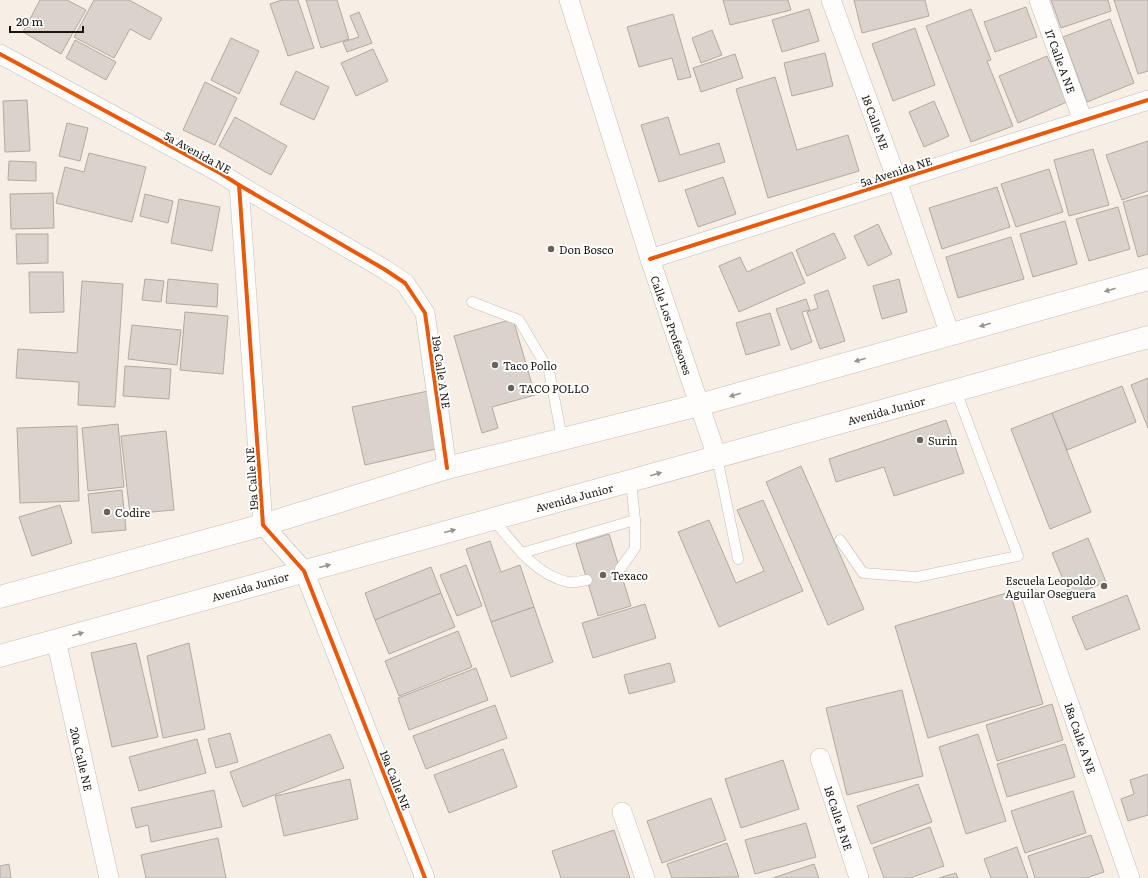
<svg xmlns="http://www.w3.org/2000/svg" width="1148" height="878" font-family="Literata,serif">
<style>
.building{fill:#dad3cb;stroke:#b1aaa2}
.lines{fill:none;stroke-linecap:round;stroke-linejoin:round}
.service-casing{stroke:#c3bcb4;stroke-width:11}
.minor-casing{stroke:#c3bcb4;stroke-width:20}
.secondary-casing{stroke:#c3bcb4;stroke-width:23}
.service{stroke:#fefdfb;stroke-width:10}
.minor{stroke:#fefdfb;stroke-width:19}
.secondary{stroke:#fefdfb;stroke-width:22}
.cycleway-casing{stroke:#fff;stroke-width:6}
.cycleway{stroke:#e8590c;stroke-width:4}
.oneway{fill:#989590}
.poi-dot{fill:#69615a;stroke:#fff;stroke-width:1.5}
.labels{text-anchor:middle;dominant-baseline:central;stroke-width:4;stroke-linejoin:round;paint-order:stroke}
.street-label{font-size:11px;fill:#1c150e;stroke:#fff}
.poi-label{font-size:11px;fill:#1c150e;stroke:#fff;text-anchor:start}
</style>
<rect width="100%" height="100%" fill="#f7efe6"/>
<g class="building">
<polygon points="40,0 67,0 86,10 61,54 23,32"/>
<polygon points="94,0 129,0 162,18 150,40 130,29 114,58 74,37"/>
<polygon points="282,0 298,0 314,48 288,56 270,4"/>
<polygon points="306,0 337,0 349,39 321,48"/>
<polygon points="723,0 788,0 791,10 730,25"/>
<polygon points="854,0 925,0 929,16 862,33"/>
<polygon points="1051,0 1108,0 1111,11 1061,28"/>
<polygon points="1114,0 1148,0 1148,71 1138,74"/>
<polygon points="1026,7 1037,37 995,52 984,22"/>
<polygon points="809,9 819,41 782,52 772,20"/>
<polygon points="971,9 991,60 987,61 1013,126 971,142 926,26"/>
<polygon points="359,12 372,43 347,52 343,42 359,37 350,16"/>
<polygon points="673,14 691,77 678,80 672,58 639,67 627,27"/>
<polygon points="1110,19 1134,83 1087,102 1063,37"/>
<polygon points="915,28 935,85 893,101 872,44"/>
<polygon points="712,30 722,55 701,63 692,38"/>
<polygon points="231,38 259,51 239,94 211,80"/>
<polygon points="75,40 116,62 106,80 66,58"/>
<polygon points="373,49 388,81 356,96 341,63"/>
<polygon points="825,53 833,86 792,96 784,63"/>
<polygon points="735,54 743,78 701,92 693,68"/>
<polygon points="1047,56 1067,102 1018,123 999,76"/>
<polygon points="296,71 329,87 314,120 280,104"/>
<polygon points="775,77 797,150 848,135 859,171 768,198 736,89"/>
<polygon points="205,82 237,98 215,145 183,130"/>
<polygon points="27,100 30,151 5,152 3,101"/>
<polygon points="934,101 949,136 924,147 909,112"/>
<polygon points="235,117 287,146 271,175 219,146"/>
<polygon points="668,117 680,155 719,143 725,162 659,182 641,125"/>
<polygon points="67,123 88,128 80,161 59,156"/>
<polygon points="1148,141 1148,191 1122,200 1106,155"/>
<polygon points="1093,149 1109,205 1069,216 1054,160"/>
<polygon points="89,153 146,167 132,222 56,203 65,167 84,172"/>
<polygon points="9,161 36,162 36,181 8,180"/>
<polygon points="1049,169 1063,212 1016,227 1001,184"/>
<polygon points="723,177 736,214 698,227 685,190"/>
<polygon points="997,187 1010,227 942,249 929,208"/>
<polygon points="53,193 54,228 11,229 10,194"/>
<polygon points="145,194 173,201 168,223 140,216"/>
<polygon points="1148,195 1148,254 1138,257 1123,202"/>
<polygon points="179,199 220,207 212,251 171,243"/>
<polygon points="1118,207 1130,249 1089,261 1076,219"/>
<polygon points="1065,221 1077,264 1033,277 1020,234"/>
<polygon points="878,224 892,254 868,266 854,236"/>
<polygon points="834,233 846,258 807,276 796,250"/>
<polygon points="16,234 48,234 48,263 17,264"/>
<polygon points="1011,237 1024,279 958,298 946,257"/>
<polygon points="792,252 805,283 739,312 719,266 740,257 747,272"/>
<polygon points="29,272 63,272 64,312 30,313"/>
<polygon points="145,279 164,281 161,302 142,300"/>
<polygon points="168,279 218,284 217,307 166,303"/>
<polygon points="899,279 907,312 882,319 873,286"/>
<polygon points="82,281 123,284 115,407 78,405 79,382 16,378 18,349 77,353"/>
<polygon points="828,290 845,341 820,349 807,312 818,308 814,295"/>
<polygon points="806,299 810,310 802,312 812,342 791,350 776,309"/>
<polygon points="185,312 228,316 223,374 180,370"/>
<polygon points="770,313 780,345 746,355 736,323"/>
<polygon points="513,319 535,395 492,407 498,428 482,433 454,336"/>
<polygon points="132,325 181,330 177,365 128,359"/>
<polygon points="125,366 171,369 169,399 123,396"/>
<polygon points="1148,378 1148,428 1131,385"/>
<polygon points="1122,386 1136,422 1067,450 1052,413"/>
<polygon points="428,391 440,448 365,465 352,407"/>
<polygon points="1052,413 1091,512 1050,529 1011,429"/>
<polygon points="946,420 964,473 894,496 884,467 836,482 829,459"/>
<polygon points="118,424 124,487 88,491 82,428"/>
<polygon points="77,426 79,501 20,503 17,428"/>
<polygon points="166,431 174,510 130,514 121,436"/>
<polygon points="801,466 864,609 828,625 766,482"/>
<polygon points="122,490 126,530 92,533 88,494"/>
<polygon points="763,500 803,591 719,627 678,532 709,520 736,583 764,571 737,510"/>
<polygon points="60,505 72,543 32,556 19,517"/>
<polygon points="609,534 631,606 598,616 576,544"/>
<polygon points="1088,538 1106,582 1070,596 1052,553"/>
<polygon points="490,541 501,572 520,565 534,607 491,622 466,549"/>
<polygon points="466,565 482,606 457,616 440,575"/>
<polygon points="431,567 441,593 375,620 365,593"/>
<polygon points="1010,592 1043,704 928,738 895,626"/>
<polygon points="441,593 455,627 389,654 375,620"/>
<polygon points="1127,595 1140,629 1086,650 1072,617"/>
<polygon points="645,604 656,638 593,658 582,623"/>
<polygon points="534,607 553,662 511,677 491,622"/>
<polygon points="458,631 472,667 399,696 385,661"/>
<polygon points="136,643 158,737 112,747 91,653"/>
<polygon points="189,643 205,729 163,738 147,656"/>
<polygon points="670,663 675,682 629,694 624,675"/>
<polygon points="476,668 488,700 409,730 398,698"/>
<polygon points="902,690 923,776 847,795 826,708"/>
<polygon points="1052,704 1063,740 997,761 986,725"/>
<polygon points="495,705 507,738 426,769 413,736"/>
<polygon points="230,733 238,762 216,768 208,739"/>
<polygon points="330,734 344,768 243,807 230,772"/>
<polygon points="978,734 1006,821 966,834 939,747"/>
<polygon points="197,739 206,773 139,791 129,757"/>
<polygon points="1065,744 1075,777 1007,797 997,764"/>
<polygon points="503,749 517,787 449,813 434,775"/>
<polygon points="783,760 799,809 741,828 725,779"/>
<polygon points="1148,774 1148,815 1128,821 1121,799 1134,794 1130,780"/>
<polygon points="350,779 358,819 284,836 275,796"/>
<polygon points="918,784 932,822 871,844 857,806"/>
<polygon points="214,790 222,827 151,842 148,825 136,828 131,808"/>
<polygon points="1073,791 1086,833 1025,853 1011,811"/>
<polygon points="711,798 726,840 662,863 647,821"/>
<polygon points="806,823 816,857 755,874 745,840"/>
<polygon points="930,827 944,866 910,878 884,878 873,848"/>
<polygon points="614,830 630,878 561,878 552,851"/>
<polygon points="1091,835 1104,872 1086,878 1035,878 1028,856"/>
<polygon points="218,838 226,878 146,878 141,855"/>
<polygon points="727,843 739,877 672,878 667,864"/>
<polygon points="1017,847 1028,878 991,878 984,859"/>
<polygon points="9,864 11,878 0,878 0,866"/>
<polygon points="814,864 819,878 773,878"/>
<polygon points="956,873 958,878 939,878"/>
</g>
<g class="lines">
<g class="service-casing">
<g id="service">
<polyline points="472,302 519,320 549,371 562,438"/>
<polyline points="717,457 738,559"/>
<path d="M 493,519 C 514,544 534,574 568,582 C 574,583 581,581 587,580"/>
<polyline points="840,540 863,573 917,577 1018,556 956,391"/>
<polyline points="522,553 635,520"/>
<polyline points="620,569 635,548 635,520 631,481"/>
</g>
</g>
<g class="minor-casing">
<g id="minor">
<polyline points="569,0 650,259 717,457"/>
<polyline points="831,0 897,180 950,335"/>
<polyline points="1039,0 1083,121"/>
<polyline points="0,54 220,173 239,185 384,269 405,283 425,313 447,468"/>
<polyline points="239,185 263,525 304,571 425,878"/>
<polyline points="650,259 1148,100"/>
<polyline points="1032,598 1130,878"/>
<polyline points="56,640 109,878"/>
<polyline points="820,758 859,878"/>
<polyline points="622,812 645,878"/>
</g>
</g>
<g class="secondary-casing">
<g id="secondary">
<polyline points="0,597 263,525 447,468 699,405 1148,279"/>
<polyline points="0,656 1148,337"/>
</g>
</g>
<use href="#service" class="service"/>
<use href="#minor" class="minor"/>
<use href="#secondary" class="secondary"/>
<g class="cycleway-casing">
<g id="cycleway">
<polyline points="0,54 220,173 239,185 384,269 405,283 425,313 447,468"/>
<polyline points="239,185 263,525 304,571 425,878"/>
<polyline points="650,259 1148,100"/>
</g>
</g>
<use href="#cycleway" class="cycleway"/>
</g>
<defs><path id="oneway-solid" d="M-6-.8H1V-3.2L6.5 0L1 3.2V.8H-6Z"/></defs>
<g class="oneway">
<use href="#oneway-solid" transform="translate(1110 290) rotate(164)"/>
<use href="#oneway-solid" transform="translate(985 325) rotate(164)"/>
<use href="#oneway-solid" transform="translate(860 360) rotate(164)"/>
<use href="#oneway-solid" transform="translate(735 395) rotate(164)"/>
<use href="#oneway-solid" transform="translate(656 474) rotate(-16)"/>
<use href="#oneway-solid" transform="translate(450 531) rotate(-15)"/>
<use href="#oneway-solid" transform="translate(325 566) rotate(-15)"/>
<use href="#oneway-solid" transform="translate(78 634) rotate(-16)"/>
</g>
<g class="poi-dot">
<circle cx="551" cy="249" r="4"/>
<circle cx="495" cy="365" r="4"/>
<circle cx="511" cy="388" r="4"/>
<circle cx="920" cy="440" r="4"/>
<circle cx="107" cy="512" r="4"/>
<circle cx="603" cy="575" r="4"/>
<circle cx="1104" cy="586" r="4"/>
</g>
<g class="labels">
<g class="street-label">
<text transform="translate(1061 61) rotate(70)">17 Calle A NE</text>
<text transform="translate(876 122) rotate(70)">18 Calle NE</text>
<text transform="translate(198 152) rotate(29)">5a Avenida NE</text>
<text transform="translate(896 171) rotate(-18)">5a Avenida NE</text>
<text transform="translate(672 325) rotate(71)">Calle Los Profesores</text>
<text transform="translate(442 372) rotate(82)">19a Calle A NE</text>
<text transform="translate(886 410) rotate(-15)">Avenida Junior</text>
<text transform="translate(251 479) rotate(-94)">19a Calle NE</text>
<text transform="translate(574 497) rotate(-15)">Avenida Junior</text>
<text transform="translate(250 586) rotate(-16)">Avenida Junior</text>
<text transform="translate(1081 738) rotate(71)">18a Calle A NE</text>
<text transform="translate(82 759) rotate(77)">20a Calle NE</text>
<text transform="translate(396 780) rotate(68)">19a Calle NE</text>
<text transform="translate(839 818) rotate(72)">18 Calle B NE</text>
</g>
<g class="poi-label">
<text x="559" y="249">Don Bosco</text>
<text x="503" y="365">Taco Pollo</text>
<text x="519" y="388">TACO POLLO</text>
<text x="928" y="440">Surin</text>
<text x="115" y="512">Codire</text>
<text x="611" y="575">Texaco</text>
<text x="1096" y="580" text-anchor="end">Escuela Leopoldo<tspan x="1096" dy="13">Aguilar Oseguera</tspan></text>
</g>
</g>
<path d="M10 26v6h73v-6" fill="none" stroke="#1c150e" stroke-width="2"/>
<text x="16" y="26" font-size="12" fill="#1c150e" stroke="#ffffff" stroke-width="3" paint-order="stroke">20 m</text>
</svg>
